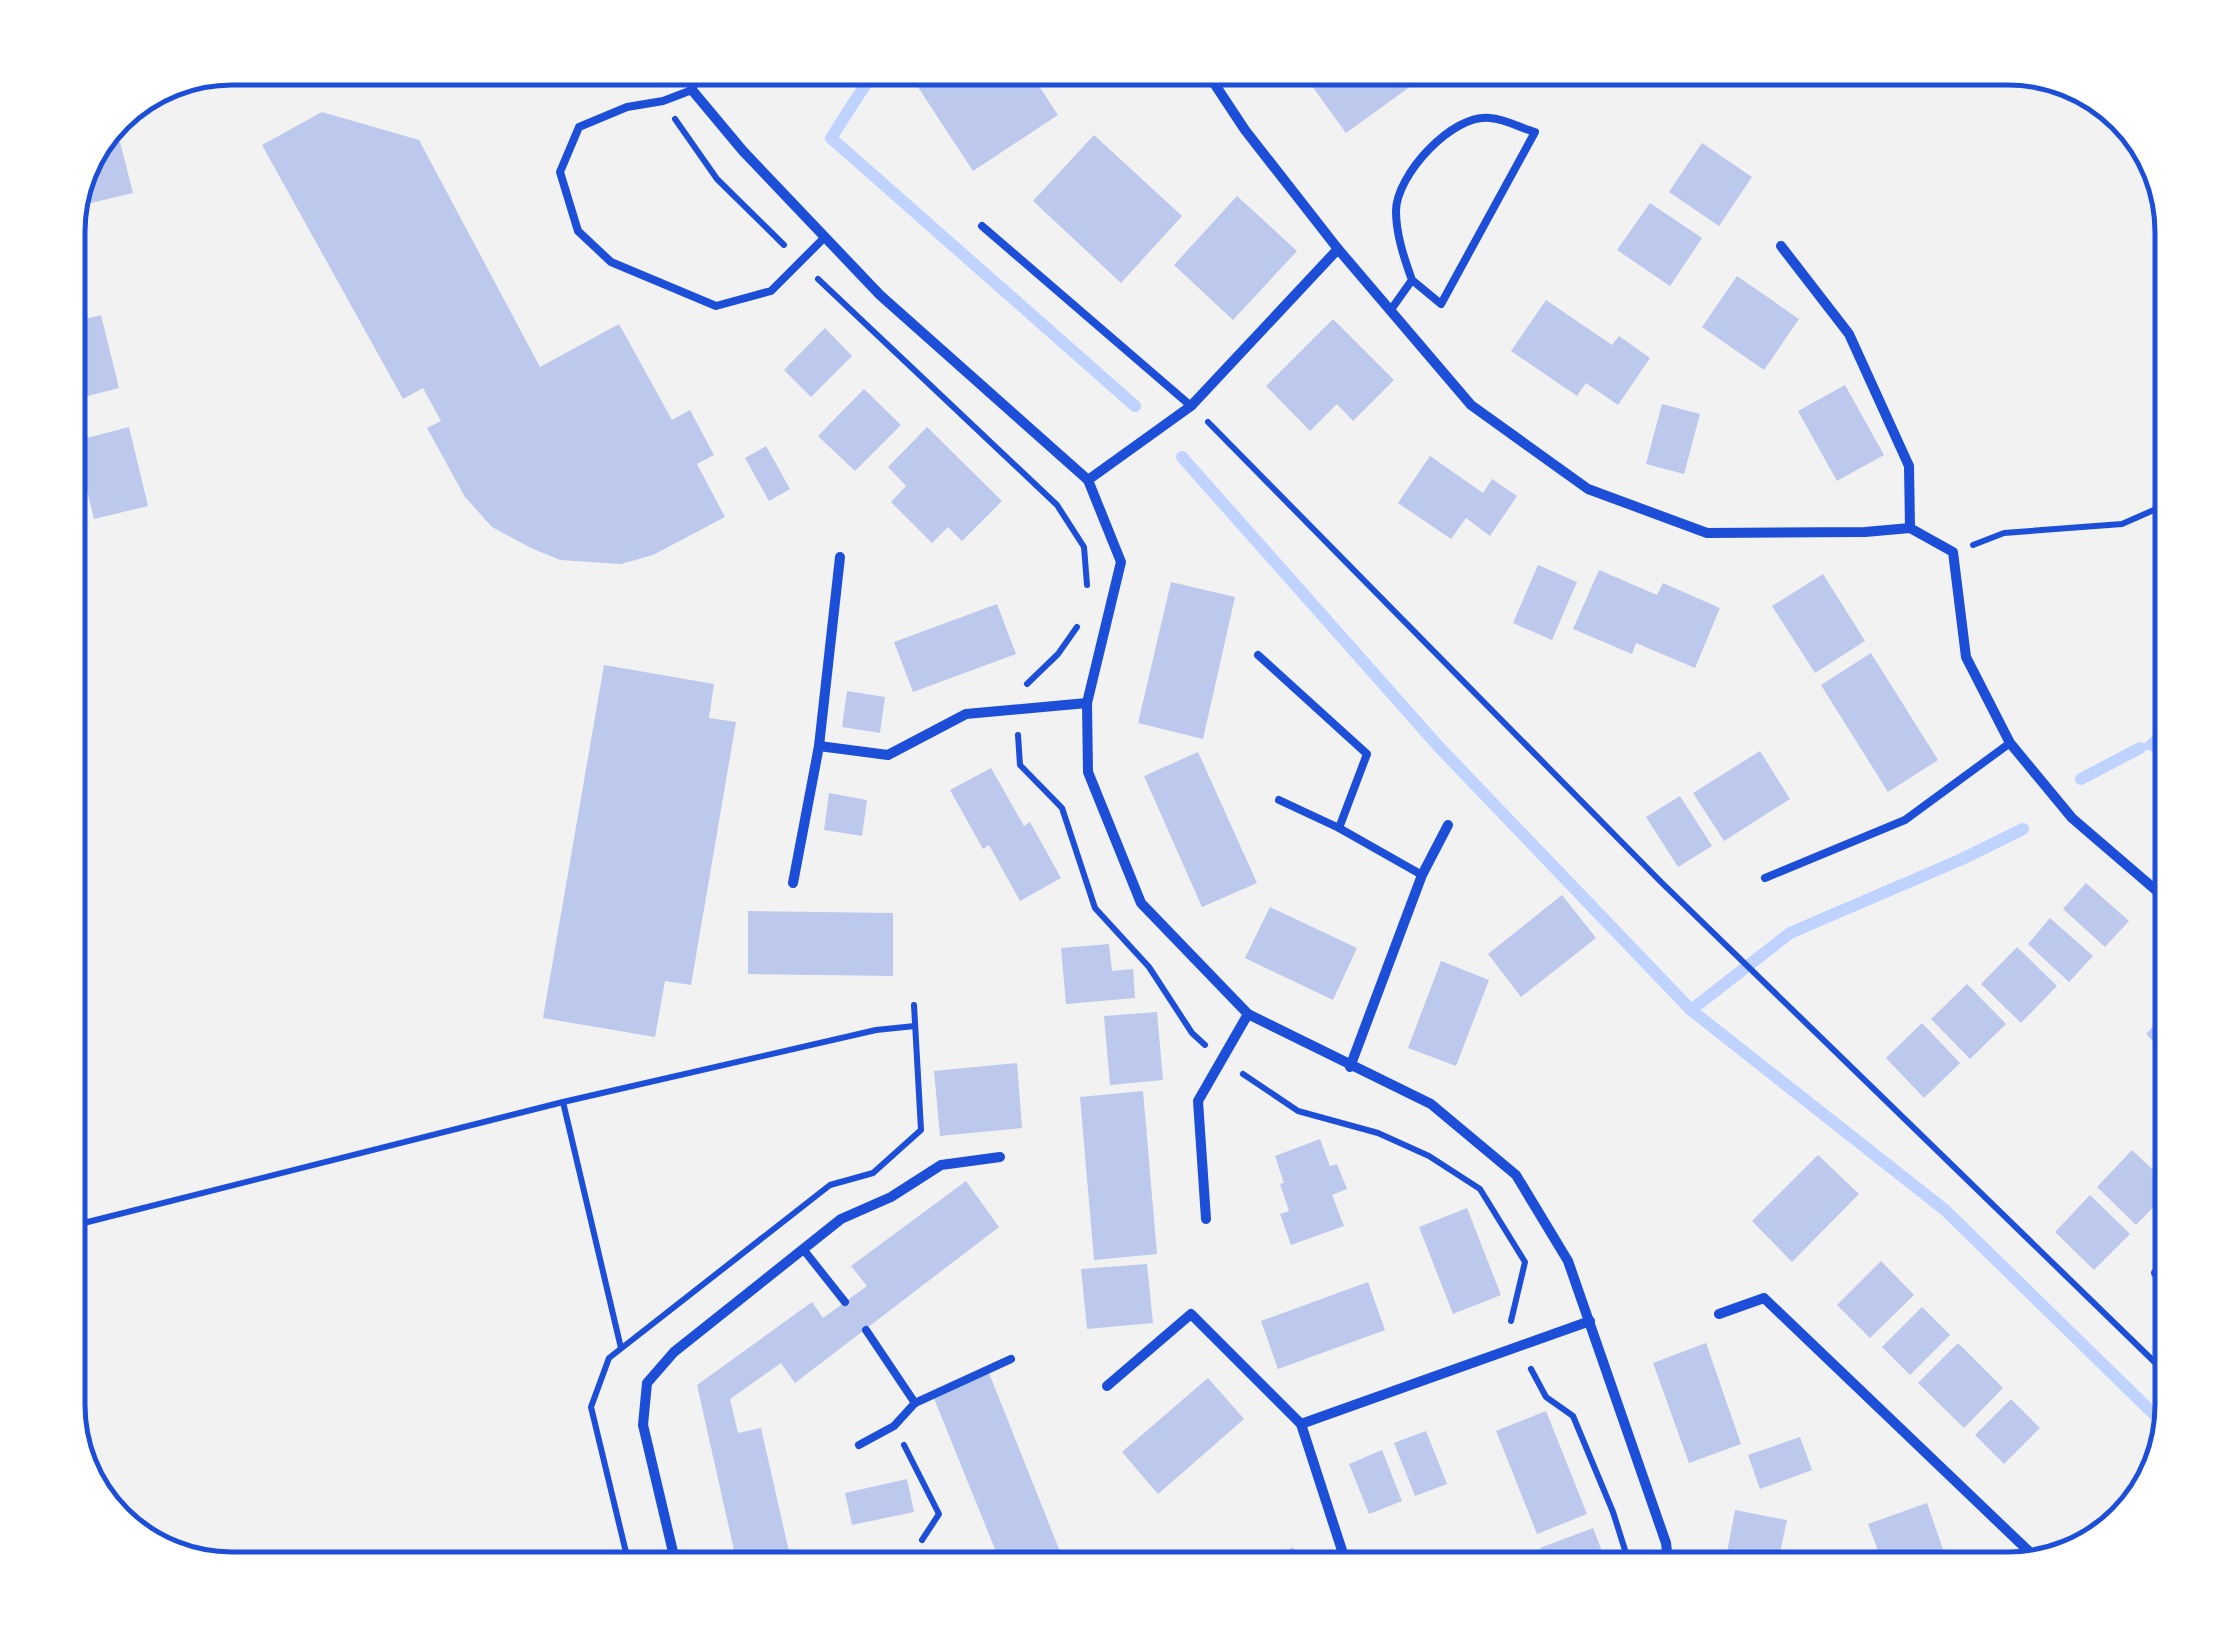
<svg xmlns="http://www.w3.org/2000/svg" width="2240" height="1637" font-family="Lora,serif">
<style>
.water{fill:#bfd3fe}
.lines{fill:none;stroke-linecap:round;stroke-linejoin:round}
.stream{stroke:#bfd3fe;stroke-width:12}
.building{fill:#bdc9ec}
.path{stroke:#1d4ed8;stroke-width:6}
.service{stroke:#1d4ed8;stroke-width:8}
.minor{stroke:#1d4ed8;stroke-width:10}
.rim{fill:none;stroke:#1d4ed8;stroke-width:5}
</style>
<rect width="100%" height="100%" fill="#f2f2f2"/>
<polygon class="water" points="2172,717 2172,757 2140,748"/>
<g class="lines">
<g class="stream">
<polyline points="876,68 831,138 1135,406"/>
<polyline points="1182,457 1439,747 1691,1010 1945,1210 2166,1426"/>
<polyline points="2081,779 2140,748"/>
<polyline points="1691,1010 1790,933 1960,860 2023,829"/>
</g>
</g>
<g class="building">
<polygon points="914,68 1027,68 1058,115 973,171 908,72"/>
<polygon points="1299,68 1436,68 1346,133"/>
<polygon points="322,112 419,140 540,367 619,324 672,420 690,410 714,455 697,464 725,517 653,555 621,564 560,560 531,548 492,527 465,497 427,428 441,421 423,388 403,399 262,145"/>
<polygon points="1094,135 1182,216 1121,283 1033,201"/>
<polygon points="120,142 133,193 74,207 105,146"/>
<polygon points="1702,143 1752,177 1719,226 1669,192"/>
<polygon points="1237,196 1297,251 1233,320 1174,265"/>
<polygon points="1650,203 1702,238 1670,286 1617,250"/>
<polygon points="1737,276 1799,319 1764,370 1702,327"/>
<polygon points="1546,300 1612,345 1619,336 1650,358 1618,405 1586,383 1577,396 1511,351"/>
<polygon points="101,315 119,388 68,401 68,323"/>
<polygon points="1333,319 1394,380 1353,421 1337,404 1310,431 1266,386"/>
<polygon points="825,328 852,356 811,397 784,370"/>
<polygon points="1845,385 1884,455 1837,481 1798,411"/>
<polygon points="864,389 901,425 855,471 818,436"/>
<polygon points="1662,404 1700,414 1684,474 1646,464"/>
<polygon points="129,427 148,506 94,519 75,441"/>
<polygon points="927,427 1002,501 962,541 948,527 932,543 891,502 906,486 888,467"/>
<polygon points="766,446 790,489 769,501 745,458"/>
<polygon points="1430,456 1483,493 1492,479 1517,496 1490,536 1466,518 1451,539 1398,503"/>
<polygon points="1538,565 1577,582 1552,640 1513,623"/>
<polygon points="1599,570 1657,595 1663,583 1720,608 1695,668 1636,643 1632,654 1573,629"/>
<polygon points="1823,574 1865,641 1815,673 1772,606"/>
<polygon points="1171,582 1235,597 1203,739 1138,723"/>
<polygon points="997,604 1016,654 913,692 894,642"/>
<polygon points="1871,653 1938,760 1888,792 1821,685"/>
<polygon points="604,665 714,684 709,718 736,722 691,985 665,981 655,1037 543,1018"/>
<polygon points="847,691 885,697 880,733 842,727"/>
<polygon points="1760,751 1790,799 1724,841 1693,793"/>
<polygon points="1198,752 1257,883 1202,907 1144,776"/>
<polygon points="991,768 1024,826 1030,822 1061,878 1020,901 989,845 983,849 950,790"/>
<polygon points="829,793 867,800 862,836 824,830"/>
<polygon points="1680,796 1712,846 1678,867 1646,817"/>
<polygon points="2086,883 2129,921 2105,947 2063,909"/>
<polygon points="1562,895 1596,938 1521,997 1488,954"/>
<polygon points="1270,907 1357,948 1333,1000 1245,958"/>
<polygon points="748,911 893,913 893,976 748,974"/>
<polygon points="2050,918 2093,956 2069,982 2028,944"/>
<polygon points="1109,944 1112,971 1133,969 1135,998 1066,1004 1061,948"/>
<polygon points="2017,947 2057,986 2021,1023 1981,984"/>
<polygon points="1441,961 1489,980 1456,1066 1408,1048"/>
<polygon points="1967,984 2006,1024 1970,1059 1931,1019"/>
<polygon points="2172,1006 2172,1061 2146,1034"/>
<polygon points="1157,1012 1163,1080 1110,1085 1104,1016"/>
<polygon points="1922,1023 1960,1063 1924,1098 1886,1058"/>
<polygon points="1017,1063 1022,1128 940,1136 934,1071"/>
<polygon points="1143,1091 1157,1254 1094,1260 1080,1097"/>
<polygon points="1320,1139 1330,1166 1337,1164 1347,1189 1332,1195 1344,1226 1291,1245 1280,1214 1289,1211 1280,1184 1284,1183 1275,1156"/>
<polygon points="2132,1150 2172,1188 2136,1225 2097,1187"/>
<polygon points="1818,1155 1859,1194 1792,1262 1752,1221"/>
<polygon points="966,1181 999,1227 795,1383 781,1363 730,1399 738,1433 761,1428 790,1556 738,1568 697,1385 812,1302 823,1318 867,1286 851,1266"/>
<polygon points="2090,1195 2130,1234 2094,1270 2055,1232"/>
<polygon points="1467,1208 1501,1295 1453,1314 1419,1227"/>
<polygon points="1881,1261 1914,1295 1870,1338 1837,1305"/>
<polygon points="1147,1264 1153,1323 1087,1329 1081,1269"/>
<polygon points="1368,1282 1385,1330 1278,1369 1261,1321"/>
<polygon points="1922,1307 1950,1335 1910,1375 1882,1347"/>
<polygon points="1706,1343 1741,1444 1689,1463 1653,1363"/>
<polygon points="1958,1343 2003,1388 1964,1428 1918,1383"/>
<polygon points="989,1373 1067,1569 1003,1569 933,1396"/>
<polygon points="1208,1378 1244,1419 1158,1494 1122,1452"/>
<polygon points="2011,1399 2040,1428 2004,1464 1975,1435"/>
<polygon points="1546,1411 1587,1514 1537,1534 1496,1431"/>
<polygon points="1426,1431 1447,1484 1415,1496 1394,1443"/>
<polygon points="1800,1437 1812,1470 1760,1489 1748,1455"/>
<polygon points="1382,1450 1402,1501 1369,1514 1349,1464"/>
<polygon points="2149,1476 2139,1505 2127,1515 2118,1505"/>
<polygon points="907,1479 914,1512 852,1525 845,1493"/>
<polygon points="1927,1503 1945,1555 1904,1569 1885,1569 1868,1524"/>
<polygon points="1735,1510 1787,1520 1777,1567 1726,1558"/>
<polygon points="2109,1511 2119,1521 2079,1553 2072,1545"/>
<polygon points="1593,1528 1605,1559 1577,1569 1549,1569 1540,1548"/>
<polygon points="1292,1547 1310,1569 1265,1569"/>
</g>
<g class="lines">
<g class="path">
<polyline points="675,119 717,179 784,245"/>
<polyline points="818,279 1057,505 1084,547 1087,585"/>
<polyline points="1208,422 1662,883 2172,1379"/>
<polyline points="1973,545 2004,533 2122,524 2172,502"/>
<polyline points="1027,684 1058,654 1077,627"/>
<polyline points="1018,735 1020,765 1062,808 1095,908 1149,967 1192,1033 1205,1045"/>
<polyline points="1243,1074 1298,1111 1378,1133 1429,1156 1480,1189 1525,1262 1511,1321"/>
<polyline points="563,1102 621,1348"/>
<polyline points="68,1227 563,1102 876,1030 915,1026"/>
<polyline points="1531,1369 1546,1397 1573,1416 1613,1512 1631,1569"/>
<polyline points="904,1445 939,1514 922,1540"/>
<polyline points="630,1569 591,1407 609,1358 830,1185 873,1173 921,1130 914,1005"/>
</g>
<g class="service">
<polyline points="692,90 663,101 627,107 579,127 560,172 578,231 611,262 716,306 771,291 824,238"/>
<polyline points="982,226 1191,406"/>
<path d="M 1390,311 L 1412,280 C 1404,258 1396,234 1396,211 C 1396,175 1453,113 1490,118 C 1505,119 1521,128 1535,132 L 1441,304 L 1412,280"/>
<polyline points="1258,655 1367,754 1339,828"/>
<polyline points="1279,800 1339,828 1422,875"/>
<polyline points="1765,878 1905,820 2010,743"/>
<polyline points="803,1249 845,1302"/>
<polyline points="866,1330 915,1403 1011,1359"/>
<polyline points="859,1445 894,1426 915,1403"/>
</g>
<g class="minor">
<polyline points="694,68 692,90 743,151 880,295 1088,480 1121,562 1087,703 1088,772 1141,903 1248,1014 1431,1104 1516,1175 1568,1261 1666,1543 1669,1569"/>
<polyline points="1204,68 1245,130 1338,249 1471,405 1588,489 1707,533 1865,532 1910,528 1953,552 1966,657 2010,743 2072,818 2172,904"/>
<polyline points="1781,246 1849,334 1909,466 1910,528"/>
<polyline points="1088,480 1191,406 1338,249"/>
<polyline points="819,746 888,755 966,714 1087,703"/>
<polyline points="793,883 819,746 840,557"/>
<polyline points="1350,1067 1422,875 1448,825"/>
<polyline points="1206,1219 1198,1101 1248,1014"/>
<polyline points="2156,1273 2172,1272"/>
<polyline points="1719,1314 1764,1298 2040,1562"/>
<polyline points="1107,1386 1191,1314 1301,1424 1348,1569"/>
<polyline points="1301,1424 1590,1321"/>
<polyline points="677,1569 643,1425 647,1383 674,1352 841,1219 891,1197 941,1165 1000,1157"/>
<polyline points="847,1569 911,1558 917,1569"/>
</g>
</g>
<path d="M0 0H2240V1637H0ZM232 85H2008A147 147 0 0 1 2155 232V1405A147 147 0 0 1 2008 1552H232A147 147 0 0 1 85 1405V232A147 147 0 0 1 232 85Z" fill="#fff" fill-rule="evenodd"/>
<path class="rim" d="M232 85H2008A147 147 0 0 1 2155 232V1405A147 147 0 0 1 2008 1552H232A147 147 0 0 1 85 1405V232A147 147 0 0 1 232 85Z"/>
</svg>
